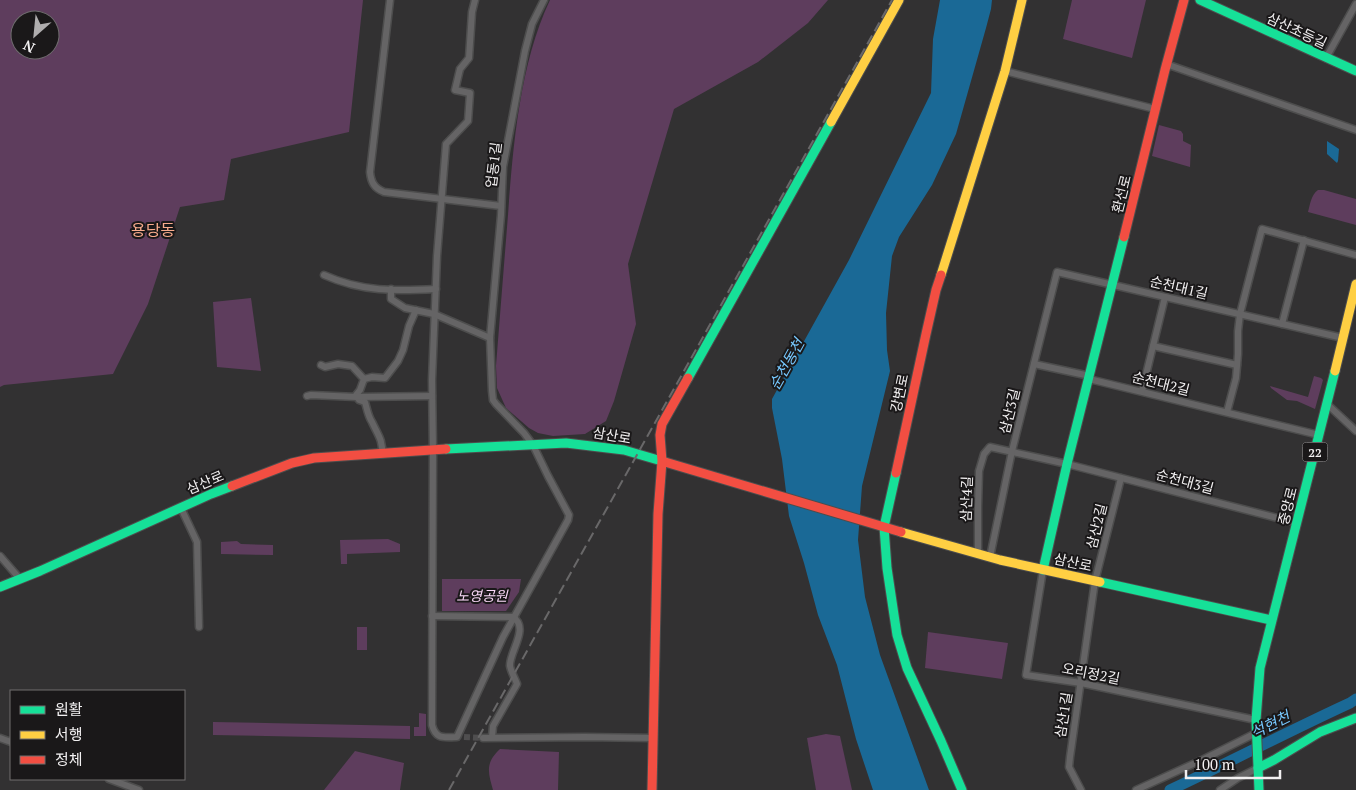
<svg xmlns="http://www.w3.org/2000/svg" width="1356" height="790" font-family="'PT Serif','Noto Sans KR',serif">
<style>
.green{fill:#5e3d5d;fill-rule:evenodd}
.water{fill:#1a6996}
.lines{fill:none;stroke-linecap:round;stroke-linejoin:round}
.river{stroke:#1a6996;stroke-width:11}
.street-tunnel{stroke:#4f4e4f;stroke-width:6;stroke-dasharray:6 3;stroke-linecap:butt}
.street-casing{stroke:#4d4d4d;stroke-width:9}
.fast-casing{stroke:#4d4d4d;stroke-width:11}
.slow-casing{stroke:#4d4d4d;stroke-width:11}
.jam-casing{stroke:#4d4d4d;stroke-width:11}
.street{stroke:#656465;stroke-width:6}
.fast{stroke:#16e098;stroke-width:9}
.slow{stroke:#ffcf43;stroke-width:9}
.jam{stroke:#f24e42;stroke-width:9}
.rail{stroke:#696869;stroke-width:2;stroke-dasharray:10 5;stroke-linecap:butt}
.labels{text-anchor:middle;dominant-baseline:central;stroke-width:4;stroke-linejoin:round;paint-order:stroke}
.shield{fill:#1a1819;stroke:#b1afb0;stroke-width:1}
.shield-label{font-size:12px;font-weight:bold;fill:#f2f0f1}
.street-label{font-size:14px;fill:#f2f0f1;stroke:#1a1819}
.park-label{font-size:14px;font-style:italic;fill:#f9d7f7;stroke:#1a1819}
.water-label{font-size:15px;font-style:italic;fill:#77c8fe;stroke:#1a1819}
.quarter-label{font-size:16px;fill:#f8ab8c;stroke:#1a1819}
</style>
<rect width="100%" height="100%" fill="#323132"/>
<g class="green">
<path d="M 0,0 L 363,0 L 349,132 L 231,159 L 224,200 L 180,207 L 148,304 L 113,374 L 4,385 L 0,387 ZM 20,20 L 50,20 L 50,50 L 20,50 Z"/>
<path d="M 550,0 L 828,0 L 808,23 L 758,62 L 674,109 L 628,264 L 636,324 L 614,401 L 606,421 L 585,434 L 553,436 L 538,433 L 529,428 L 506,408 L 497,388 L 496,366 C 500,315 504,265 508,215 C 513,145 520,63 550,0 Z"/>
<polygon points="1072,0 1146,0 1132,58 1063,39"/>
<polygon points="1159,125 1181,131 1183,134 1183,141 1191,145 1190,167 1152,156"/>
<path d="M 1318,190 L 1324,190 L 1356,199 L 1356,225 L 1308,212 C 1310,205 1311,195 1318,190 Z"/>
<polygon points="251,298 261,371 217,367 213,302"/>
<polygon points="1314,376 1321,378 1323,380 1315,409 1297,401 1287,400 1271,388 1270,386 1308,397"/>
<polygon points="388,539 400,544 400,552 347,554 347,564 341,564 340,540"/>
<polygon points="237,541 241,544 273,545 273,555 221,554 221,542"/>
<polygon points="442,579 521,579 519,592 506,611 442,611"/>
<rect x="357" y="627" width="10" height="23"/>
<polygon points="928,632 1008,643 1002,679 925,668"/>
<polygon points="419,713 426,714 426,736 414,736 414,727 422,727 419,727"/>
<polygon points="213,722 410,726 410,739 213,735"/>
<polygon points="826,734 840,736 852,790 816,790 807,738"/>
<path d="M 500,749 L 559,752 L 558,790 L 493,790 C 488,772 485,763 500,749 Z"/>
<polygon points="355,751 404,763 400,790 324,790"/>
</g>
<g class="water">
<polygon points="940,0 992,0 991,9 986,28 956,134 932,185 899,237 892,256 886,313 887,350 890,371 862,486 858,540 865,597 880,655 929,790 873,790 856,739 837,665 818,615 804,563 789,516 782,459 772,408 772,399 849,260 931,93 933,39"/>
<polygon points="1327,141 1339,149 1338,161 1337,163 1327,154"/>
</g>
<g class="lines">
<path class="river" d="M 1170,790 C 1230,762 1289,731 1350,703 L 1356,699"/>
<polyline class="street-tunnel" points="464,737 483,738"/>
<g class="street-casing">
<g id="street">
<path d="M 390,0 L 370,172 C 371,182 374,188 384,192 L 501,206"/>
<path d="M 475,0 L 472,12 L 469,58 L 460,69 L 455,90 L 470,93 L 468,121 L 446,144 L 437,256 L 432,380 L 433,450 L 432,725 C 436,740 444,737 457,737 L 503,637 L 568,520 L 569,515 L 548,476 L 533,445 L 524,433 L 496,404 L 493,400 L 492,391 L 490,338 L 501,215 L 503,167 L 525,51 L 532,24 L 544,0"/>
<polyline points="1326,58 1356,4"/>
<polyline points="1166,64 1356,130"/>
<polyline points="1005,71 1155,109"/>
<path d="M 324,275 C 362,292 395,291 436,289"/>
<polyline points="391,289 391,299 405,308 434,314 490,338"/>
<polyline points="1282,324 1304,240"/>
<polyline points="1153,346 1237,365"/>
<polyline points="1034,364 1090,376"/>
<path d="M 321,365 L 325,367 L 338,364 L 352,366 L 364,379 L 360,390 L 356,395 L 359,400 L 365,402 C 367,409 368,416 372,422 C 378,435 383,440 382,454"/>
<polyline points="364,379 372,377 385,378 398,361 403,350 409,326 416,310"/>
<polyline points="1089,379 1319,435"/>
<polyline points="1142,391 1165,297"/>
<polyline points="307,396 311,395 357,397 432,396"/>
<polyline points="1327,404 1356,431"/>
<polyline points="1227,412 1236,378 1238,354 1238,331 1240,314 1262,229 1356,255"/>
<polyline points="181,508 197,542 199,627"/>
<polyline points="978,554 978,507 979,471 984,454 990,447 1067,464 1297,523"/>
<polyline points="0,556 20,579"/>
<polyline points="990,557 1012,451 1057,272 1343,338"/>
<polyline points="1043,570 1026,675 1081,683 1256,720"/>
<path d="M 432,616 L 513,617 C 530,628 509,652 510,666 C 511,672 515,678 517,684 L 493,726 L 492,737"/>
<polyline points="0,738 11,742"/>
<polyline points="483,738 585,737 653,738"/>
<polyline points="109,779 139,790"/>
<polyline points="1081,790 1069,767 1070,757 1095,581 1121,478"/>
<polyline points="1136,790 1204,759 1256,733"/>
<polyline points="1220,790 1238,778 1258,768"/>
</g>
</g>
<g class="fast-casing">
<g id="fast">
<polyline points="1200,0 1356,71"/>
<polyline points="688,378 831,122"/>
<polyline points="446,449 566,443 624,450 665,462"/>
<polyline points="896,473 884,527 887,568 897,635 907,668 941,741 962,790"/>
<polyline points="1043,570 1067,464 1124,237"/>
<polyline points="1100,582 1271,620"/>
<polyline points="0,587 40,571 211,494 232,486"/>
<polyline points="1258,768 1274,760 1320,732 1356,718"/>
<polyline points="1259,790 1256,720 1260,668 1335,371"/>
</g>
</g>
<g class="slow-casing">
<g id="slow">
<polyline points="831,122 899,0"/>
<polyline points="941,275 1005,71 1022,0"/>
<polyline points="1335,371 1356,284"/>
<polyline points="901,532 1000,560 1100,582"/>
</g>
</g>
<g class="jam-casing">
<g id="jam">
<polyline points="1124,237 1165,70 1184,0"/>
<polyline points="665,462 901,532"/>
<polyline points="896,473 926,334 936,290 941,275"/>
<polyline points="232,486 292,463 314,458 446,449"/>
<polyline points="652,790 658,514 662,461 660,435 662,424 688,378"/>
</g>
</g>
<use href="#street" class="street"/>
<use href="#fast" class="fast"/>
<use href="#slow" class="slow"/>
<use href="#jam" class="jam"/>
<polyline class="rail" points="449,790 892,0"/>
</g>
<g class="labels">
<rect class="shield" x="1302.5" y="442.5" width="25" height="19" rx="4"/>
<g class="shield-label">
<text x="1315" y="452">22</text>
</g>
<g class="street-label">
<text transform="translate(1297 30) rotate(25)">삼산초등길</text>
<text transform="translate(493 165) rotate(-83)">업동1길</text>
<text transform="translate(1121 194) rotate(-76)">환선로</text>
<text transform="translate(1179 287) rotate(13)">순천대1길</text>
<text transform="translate(1161 383) rotate(14)">순천대2길</text>
<text transform="translate(899 393) rotate(-78)">강변로</text>
<text transform="translate(1009 411) rotate(-76)">삼산3길</text>
<text transform="translate(612 435) rotate(10)">삼산로</text>
<text transform="translate(1185 481) rotate(15)">순천대3길</text>
<text transform="translate(205 482) rotate(-23)">삼산로</text>
<text transform="translate(966 499) rotate(-88)">삼산4길</text>
<text transform="translate(1287 506) rotate(-76)">중앙로</text>
<text transform="translate(1096 526) rotate(-76)">삼산2길</text>
<text transform="translate(1073 562) rotate(12)">삼산로</text>
<text transform="translate(1091 673) rotate(11)">오리정2길</text>
<text transform="translate(1063 715) rotate(-81)">삼산1길</text>
</g>
<g class="park-label">
<text x="482" y="595">노영공원</text>
</g>
<g class="water-label">
<text transform="translate(786 364) rotate(-61)">순천동천</text>
<text transform="translate(1270 724) rotate(-26)">석현천</text>
</g>
<g class="quarter-label">
<text x="153" y="230">용당동</text>
</g>
</g>
<rect x="10" y="690" width="175" height="90" fill="#1a1819" stroke="#706e6f"/>
<rect x="20" y="706" width="25" height="8" fill="#16e098" stroke="#706e6f"/>
<text x="55" y="715" font-size="15" fill="#f2f0f1">원활</text>
<rect x="20" y="731" width="25" height="8" fill="#ffcf43" stroke="#706e6f"/>
<text x="55" y="740" font-size="15" fill="#f2f0f1">서행</text>
<rect x="20" y="756" width="25" height="8" fill="#f24e42" stroke="#706e6f"/>
<text x="55" y="765" font-size="15" fill="#f2f0f1">정체</text>
<g transform="translate(35 35) rotate(207)"><circle r="24" fill="#1a1819" stroke="#706e6f"/>
<path d="M0-4L9 19L0 12L-9 19Z" fill="#afadae"/>
<text y="-8" font-size="14" font-weight="bold" text-anchor="middle" fill="#f2f0f1">N</text>
</g>
<path d="M1186 770v8h94v-8" fill="none" stroke="#f2f0f1" stroke-width="2.5"/>
<text x="1194" y="770" font-size="15" fill="#f2f0f1" stroke="#1a1819" stroke-width="4" paint-order="stroke">100 m</text>
</svg>
